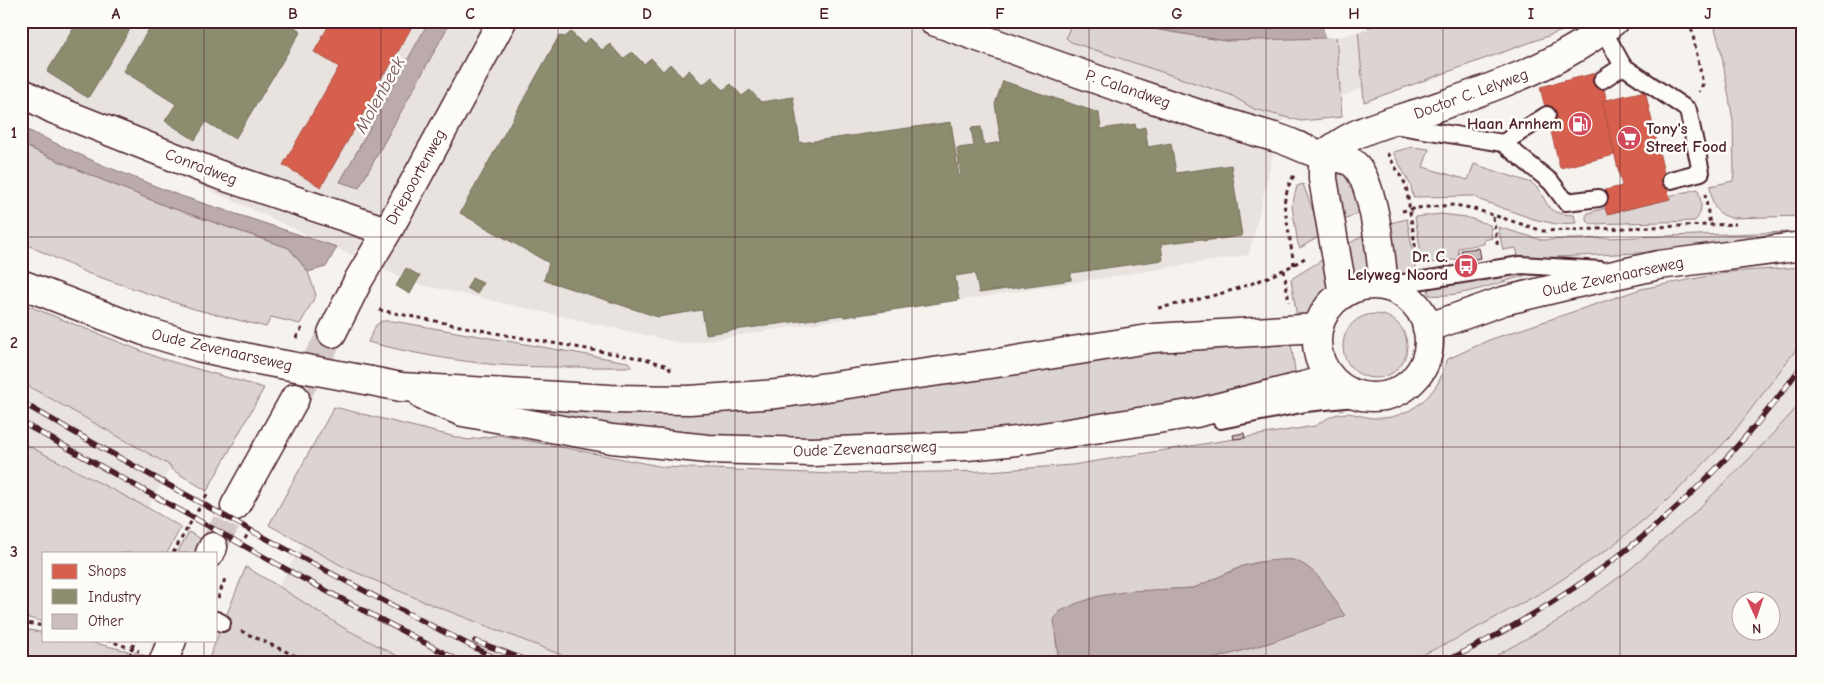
<svg xmlns="http://www.w3.org/2000/svg" width="1824" height="684" font-family="'Comic Neue',sans-serif">
<style>
.built{fill:#e9e3e0}
.green{fill:#dcd4d2;stroke:#937a7e;fill-rule:evenodd}
.water{fill:#bbabac;stroke:#8e7378}
.pier{fill:#f6f3ef}
.shops{fill:#d6604d;stroke:#ac4c43}
.industry{fill:#8c8c6e;stroke:#786b5a}
.building{fill:#cbbfbe;stroke:#4a1f2b}
.lines{fill:none;stroke-linecap:round;stroke-linejoin:round}
.tertiary-tunnel{stroke:#d4c9c8;stroke-width:28;stroke-dasharray:28 14;stroke-linecap:butt}
.service-casing{stroke:#4a1f2b;stroke-width:20}
.minor-casing{stroke:#4a1f2b;stroke-width:31}
.tertiary-casing{stroke:#4a1f2b;stroke-width:31}
.path{stroke:#4a1f2b;stroke-width:3;stroke-dasharray:4 4;stroke-linecap:butt}
.service{stroke:#fdfcf7;stroke-width:16}
.minor{stroke:#fdfcf7;stroke-width:28}
.tertiary{stroke:#fdfcf7;stroke-width:28}
.rail-casing{stroke:#4a1f2b;stroke-width:5.5}
.rail{stroke:#fdfcf7;stroke-width:4;stroke-dasharray:11;stroke-linecap:butt}
.tertiary-bridge-casing{stroke:#4a1f2b;stroke-width:31;stroke-linecap:butt}
.tertiary-bridge{stroke:#fdfcf7;stroke-width:28}
.grid{fill:none;stroke:#4a1f2b;stroke-width:1;stroke-opacity:0.55}
.labels{text-anchor:middle;dominant-baseline:central;stroke-width:5;stroke-linejoin:round;paint-order:stroke}
.street-label{font-size:16px;fill:#4a1f2b;stroke:#fdfcf7}
.poi-label{font-size:16px;font-weight:bold;fill:#4a1f2b;stroke:#fdfcf7;text-anchor:end}
.water-label{font-size:18px;font-style:italic;fill:#725058;stroke:#fdfcf7}
.neatline{fill:none;stroke:#4a1f2b;stroke-width:2}
.grid-label{font-size:16px;text-anchor:middle;font-weight:bold;fill:#4a1f2b}
</style>
<rect width="100%" height="100%" fill="#f6f3ef"/>
<filter id="ink" filterUnits="userSpaceOnUse"><feTurbulence type="fractalNoise" baseFrequency=".02" numOctaves="2"/><feDisplacementMap in="SourceGraphic" scale="10" xChannelSelector="R" yChannelSelector="G"/><feConvolveMatrix kernelMatrix="1 2 1 2 8 2 1 2 1" color-interpolation-filters="sRGB"/></filter>
<g filter="url(#ink)">
<g class="built">
<polygon points="21,21 1522,21 1281,122 1249,255 685,344 413,283 21,104"/>
<polygon points="1803,337 1803,401 1751,457 1691,516 1629,570 1561,619 1483,663 1405,663 1458,638 1546,590 1611,547 1673,495 1730,437 1792,355"/>
<polygon points="21,382 171,466 148,508 21,442"/>
<polygon points="303,544 346,568 425,602 582,663 411,663 344,628 278,586"/>
</g>
<g class="green">
<polygon points="1072,21 1106,21 1226,41 1336,35 1342,117 1301,121 1254,109 1231,95 1071,42 1066,38"/>
<polygon points="1391,21 1590,21 1364,102 1358,29"/>
<path d="M 1713,21 L 1803,21 L 1803,216 L 1731,218 C 1712,212 1713,204 1710,186 L 1733,181 L 1734,174 L 1733,121 L 1721,51 Z"/>
<polygon points="21,144 83,172 166,206 289,248 308,272 316,295 300,324 271,317 266,327 194,309 87,273 21,242"/>
<path d="M 1412,147 L 1429,149 L 1423,167 L 1468,180 L 1474,164 L 1532,183 C 1552,201 1540,214 1574,215 L 1576,223 L 1556,224 L 1533,219 L 1480,200 L 1475,196 L 1413,197 L 1411,186 L 1393,152 Z"/>
<path d="M 1334,171 C 1350,170 1358,198 1362,211 L 1339,223 Z"/>
<polygon points="1303,184 1322,235 1300,248 1298,244 1292,206 1297,186"/>
<path d="M 1698,189 C 1701,202 1704,210 1695,221 L 1591,224 L 1586,220 L 1586,216 L 1588,213 L 1605,208 L 1607,214 L 1670,199 L 1669,196 Z"/>
<polygon points="1441,214 1466,217 1490,225 1492,238 1484,240 1484,244 1458,248 1459,259 1423,264 1415,217"/>
<polygon points="1407,219 1417,276 1400,278 1393,266 1386,224"/>
<polygon points="1498,227 1542,240 1791,232 1656,252 1519,259 1516,248 1503,250"/>
<polygon points="1367,233 1375,277 1364,277 1349,281 1343,247"/>
<path d="M 1327,257 C 1329,266 1332,275 1332,284 C 1333,301 1310,314 1297,318 L 1291,279 Z"/>
<path d="M 1803,267 L 1803,337 L 1792,355 L 1730,437 L 1673,495 L 1611,547 L 1546,590 L 1458,638 L 1405,663 L 1191,663 L 1213,659 L 1272,642 L 1293,560 L 1259,562 L 1243,566 L 1194,588 L 1153,590 L 1055,633 L 1059,663 L 582,663 L 425,602 L 346,568 L 269,525 L 334,407 L 468,440 L 499,435 L 664,467 L 832,474 L 988,471 L 1072,465 L 1315,426 C 1322,422 1331,415 1339,414 C 1350,411 1362,417 1373,418 C 1408,421 1441,394 1446,360 L 1489,340 L 1641,289 L 1729,272 Z"/>
<path d="M 1523,273 L 1524,276 C 1493,284 1461,298 1429,295 L 1428,292 L 1429,288 Z"/>
<polygon points="21,303 159,358 264,388 207,491 171,469 171,466 21,382"/>
<circle cx="1375" cy="346" r="32"/>
<path d="M 382,321 L 393,321 L 628,362 L 632,367 C 587,367 543,368 499,365 C 454,361 410,353 368,342 L 376,325 Z"/>
<polygon points="1291,343 1296,377 1075,425 831,444 626,432 469,399 605,406 1145,347"/>
<path d="M 1803,401 L 1803,663 L 1483,663 L 1561,619 L 1629,570 L 1691,516 L 1751,457 ZM 1742,602 L 1772,602 L 1772,632 L 1742,632 Z"/>
<polygon points="21,442 148,508 181,527 167,553 44,553 44,622 21,616"/>
<polygon points="189,532 203,540 196,553 177,553"/>
<polygon points="246,567 278,586 344,628 411,663 207,663"/>
<polygon points="21,628 44,633 44,640 82,640 128,651 124,663 39,663 21,654"/>
<polygon points="135,652 148,657 146,663 131,663"/>
</g>
<g class="water">
<polygon points="429,21 451,21 359,188 340,182"/>
<polygon points="1106,21 1391,21 1325,38 1226,41"/>
<polygon points="21,127 100,164 178,195 337,247 326,267 308,272 289,248 166,206 83,172 21,144"/>
<path d="M 1277,560 C 1282,560 1288,559 1293,560 C 1318,567 1332,596 1345,616 L 1272,642 L 1213,659 L 1191,663 L 1059,663 L 1054,620 L 1059,612 L 1075,604 L 1099,596 L 1130,591 L 1194,588 L 1243,566 L 1259,562 Z"/>
</g>
<polygon class="pier" points="1323,21 1367,21 1368,29 1343,36 1325,38"/>
<g class="shops">
<polygon points="331,21 415,21 386,73 384,73 376,87 378,88 321,187 283,165 339,67 314,52 322,38 321,35 323,36"/>
<polygon points="1600,72 1619,154 1560,168 1540,87"/>
<polygon points="1645,91 1670,199 1607,214 1601,191 1622,186 1602,101"/>
</g>
<g class="industry">
<polygon points="78,21 135,21 88,98 47,72"/>
<polygon points="154,21 285,21 301,31 235,139 206,122 195,140 165,121 176,104 123,71"/>
<polygon points="571,32 583,44 590,38 602,50 610,44 623,59 632,52 644,64 651,58 663,71 670,64 682,77 689,70 703,85 712,77 723,90 731,84 742,96 750,90 761,102 793,97 800,143 951,122 959,176 961,176 957,148 974,146 971,128 981,127 984,145 1001,142 995,104 1003,81 1099,113 1101,129 1135,124 1136,129 1145,127 1148,147 1171,143 1176,173 1231,165 1242,236 1203,241 1202,239 1161,244 1163,260 1071,273 1071,280 979,293 975,273 955,276 959,300 844,317 843,315 706,334 702,310 658,317 544,280 549,263 460,213 559,36 565,37"/>
<polygon points="406,268 420,276 410,294 396,286"/>
<polygon points="472,278 483,283 477,294 467,288"/>
</g>
<g class="building">
<polygon points="1479,248 1481,258 1463,261 1461,250"/>
<polygon points="1244,433 1245,438 1234,439 1233,435"/>
</g>
<g class="lines">
<g class="tertiary-tunnel">
<polyline points="295,398 332,333"/>
<polyline points="213,547 235,506"/>
</g>
<g class="service-casing">
<g id="service">
<polyline points="1623,66 1688,110 1701,172 1671,180"/>
<polyline points="1602,80 1623,66 1603,30"/>
<polyline points="1394,125 1503,143 1547,115"/>
<polyline points="1503,143 1551,182 1566,202 1599,198"/>
<polyline points="1384,286 1521,265 1601,270"/>
<polyline points="1221,420 1306,403 1364,397"/>
<polyline points="216,620 222,623"/>
</g>
</g>
<g class="minor-casing">
<g id="minor">
<path d="M 933,21 C 1046,61 1159,104 1274,137 C 1291,141 1307,152 1324,155 C 1334,158 1348,157 1356,166 C 1375,187 1381,257 1384,286"/>
<polyline points="21,92 53,109 217,174 386,231"/>
<path d="M 1323,155 C 1332,149 1341,142 1351,137 C 1376,124 1408,117 1434,108 C 1497,86 1562,64 1614,21"/>
<polyline points="1323,155 1323,179 1343,294"/>
</g>
</g>
<g class="tertiary-casing">
<g id="tertiary">
<polyline points="21,284 144,331 198,347 253,359"/>
<circle cx="1373" cy="341" r="56"/>
<polyline points="1427,328 1503,301 1574,284 1659,265 1803,246"/>
<polyline points="332,333 359,279 391,225 502,21"/>
<polyline points="371,381 401,387 610,399 689,400 777,394 1004,362 1154,338 1318,328"/>
<polyline points="423,396 463,412 612,439 708,449 812,452 967,446 1017,441 1196,413 1331,379"/>
<polyline points="235,506 295,398"/>
<polyline points="210,553 213,547"/>
<polyline points="163,663 172,640"/>
</g>
</g>
<g class="path">
<polyline points="1690,21 1703,84 1699,92"/>
<polyline points="1387,153 1406,185 1417,258"/>
<polyline points="1705,194 1710,225"/>
<polyline points="1402,211 1417,208 1454,205 1471,208 1543,231 1736,224"/>
<polyline points="1493,217 1498,248"/>
<polyline points="1294,265 1284,203 1288,187 1294,175"/>
<polyline points="1284,270 1289,302"/>
<path d="M 1158,308 C 1209,298 1263,285 1308,256"/>
<polyline points="379,310 506,335 645,359 668,366 672,373"/>
<polyline points="296,338 303,326"/>
<polyline points="241,546 250,530"/>
<polyline points="173,553 209,491"/>
<polyline points="218,598 226,576"/>
<polyline points="21,622 44,626"/>
<polyline points="241,631 311,663"/>
<polyline points="107,640 139,651"/>
<polyline points="127,663 135,640"/>
<polyline points="409,663 412,658"/>
</g>
<use href="#service" class="service"/>
<use href="#minor" class="minor"/>
<use href="#tertiary" class="tertiary"/>
<g class="rail-casing">
<g id="rail">
<path d="M 21,402 C 180,493 341,581 505,663"/>
<polyline points="21,422 302,578 463,663"/>
<polyline points="475,641 534,663"/>
<path d="M 1442,663 C 1591,592 1707,498 1803,364"/>
</g>
</g>
<use href="#rail" class="rail"/>
<g class="tertiary-bridge-casing">
<polyline id="tertiary-bridge" points="253,359 371,381"/>
</g>
<use href="#tertiary-bridge" class="tertiary-bridge"/>
</g>
</g>
<path class="grid" d="M 204,21 L 204,553M 381,21 L 381,663M 558,21 L 558,663M 735,21 L 735,663M 912,21 L 912,663M 1089,21 L 1089,663M 1266,21 L 1266,663M 1443,21 L 1443,663M 1620,21 L 1620,663M 21,237 L 1803,237M 21,447 L 1803,447M 204,640 L 204,663"/>
<defs>
<g id="fuel-disc" transform="scale(1.25)"><circle r="9.5" fill="#d1495b" stroke="#fdfcf7"/><path d="M-5.5-6h7V0h2V4h1.3V-2.5L3-4.5l.8-.8L6-3V5H2.5V1h-1V6h-7ZM-4.2-4.7v3.2H.2V-4.7Z" fill="#fff"/></g>
<g id="supermarket-disc" transform="scale(1.25)"><circle r="9.5" fill="#d1495b" stroke="#fdfcf7"/><path d="M-6-5.5h2.5l.6 2H6L4.5 2H-2.5L-4.4-4H-6ZM-1.5 3.2a1.3 1.3 0 1 0 .1 0ZM3 3.2a1.3 1.3 0 1 0 .1 0Z" fill="#fff"/></g>
<g id="bus-disc" transform="scale(1.25)"><circle r="9.5" fill="#d1495b" stroke="#fdfcf7"/><path d="M-5-6H5V4H4V6H2V4H-2V6H-4V4H-5ZM-3.5-4V0h7V-4ZM-3.5 1.2v1.5H-2V1.2ZM2 1.2v1.5H3.5V1.2Z" fill="#fff"/></g>
</defs>
<g fill-rule="evenodd">
<use href="#fuel-disc" x="1580" y="124"/>
<use href="#supermarket-disc" x="1629" y="138"/>
<use href="#bus-disc" x="1466" y="266"/>
</g>
<g class="labels">
<g class="street-label">
<text transform="translate(1128 89) rotate(19)">P. Calandweg</text>
<text transform="translate(1471 94) rotate(-20)">Doctor C. Lelyweg</text>
<text transform="translate(201 167) rotate(21)">Conradweg</text>
<text transform="translate(416 177) rotate(-61)">Driepoortenweg</text>
<text transform="translate(1613 277) rotate(-12)">Oude Zevenaarseweg</text>
<text transform="translate(222 350) rotate(13)">Oude Zevenaarseweg</text>
<text transform="translate(865 449) rotate(-2)">Oude Zevenaarseweg</text>
</g>
<g class="poi-label">
<text x="1562" y="124">Haan Arnhem</text>
<text x="1646" y="129" text-anchor="start">Tony's<tspan x="1646" dy="18">Street Food</tspan></text>
<text x="1448" y="257">Dr. C.<tspan x="1448" dy="18">Lelyweg Noord</tspan></text>
</g>
<g class="water-label">
<text transform="translate(380 95) rotate(-61)">Molenbeek</text>
</g>
</g>
<rect width="1824" height="684" fill="none" stroke="#fdfcf7" stroke-width="55"/>
<rect x="42" y="552" width="175" height="90" fill="#fdfcf7" stroke="#b5a4a5"/>
<rect x="52" y="564" width="25" height="15" fill="#d6604d" stroke="#b5a4a5"/>
<text x="88" y="576" font-size="15" fill="#4a1f2b">Shops</text>
<rect x="52" y="589" width="25" height="15" fill="#8c8c6e" stroke="#b5a4a5"/>
<text x="88" y="602" font-size="15" fill="#4a1f2b">Industry</text>
<rect x="52" y="614" width="25" height="15" fill="#cbbfbe" stroke="#b5a4a5"/>
<text x="88" y="626" font-size="15" fill="#4a1f2b">Other</text>
<g transform="translate(1756 616) rotate(177)"><circle r="24" fill="#fdfcf7" stroke="#b5a4a5"/>
<path d="M0-4L9 19L0 12L-9 19Z" fill="#d1495b"/>
<text y="-8" font-size="14" font-weight="bold" text-anchor="middle" fill="#4a1f2b">N</text>
</g>
<rect x="28" y="28" width="1768" height="628" class="neatline"/>
<g class="grid-label">
<text x="116" y="19">A</text>
<text x="293" y="19">B</text>
<text x="470" y="19">C</text>
<text x="647" y="19">D</text>
<text x="824" y="19">E</text>
<text x="1000" y="19">F</text>
<text x="1177" y="19">G</text>
<text x="1354" y="19">H</text>
<text x="1531" y="19">I</text>
<text x="1708" y="19">J</text>
<text x="14" y="138">1</text>
<text x="14" y="348">2</text>
<text x="14" y="557">3</text>
</g>
</svg>
